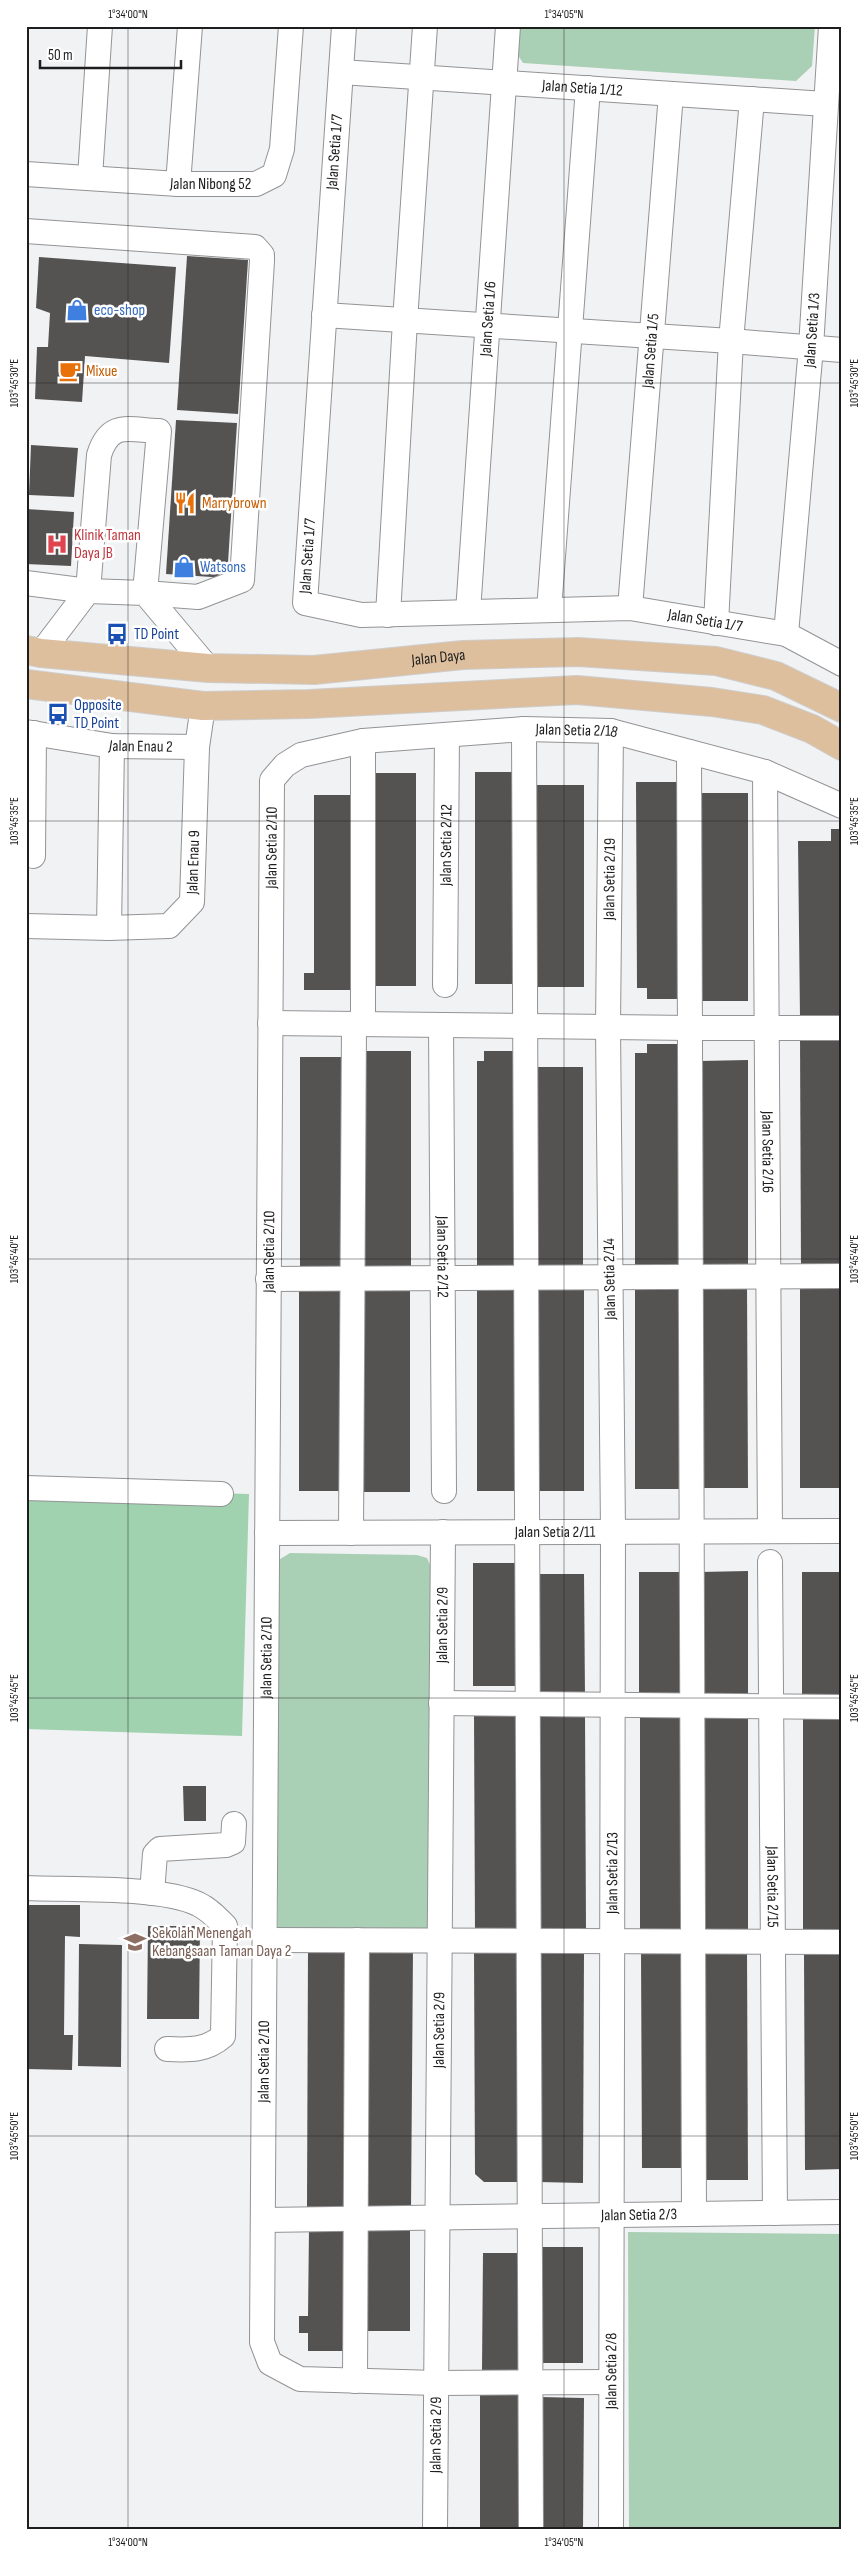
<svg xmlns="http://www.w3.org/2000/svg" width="868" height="2555" font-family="'Sofia Sans Condensed',sans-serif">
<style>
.green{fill:#a9cfb4}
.forest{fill:#a0d2af}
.building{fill:#555352}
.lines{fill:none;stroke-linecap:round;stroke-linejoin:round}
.minor-casing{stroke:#939395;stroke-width:26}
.major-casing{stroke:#cecece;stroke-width:30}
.minor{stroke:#fff;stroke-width:24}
.major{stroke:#ddbe9d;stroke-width:28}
.ticks{fill:none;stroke:#1e1e1f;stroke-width:1;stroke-opacity:0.45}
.labels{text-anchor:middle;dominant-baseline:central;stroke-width:5;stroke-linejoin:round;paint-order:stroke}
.street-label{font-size:16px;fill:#1e1e1f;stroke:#fff}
.shop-label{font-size:16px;fill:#366cbe;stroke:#fff;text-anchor:start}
.food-label{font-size:16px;fill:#c56008;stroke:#fff;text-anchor:start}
.health-label{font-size:16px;fill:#be3a42;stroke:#fff;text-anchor:start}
.transit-label{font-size:16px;fill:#164399;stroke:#fff;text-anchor:start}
.education-label{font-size:16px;fill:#785e54;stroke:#fff;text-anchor:start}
.neatline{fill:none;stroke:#1e1e1f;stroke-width:2}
.ticks-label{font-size:12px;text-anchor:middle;fill:#1e1e1f}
</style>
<rect width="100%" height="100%" fill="#f1f2f4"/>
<g class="green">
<polygon points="518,26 815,26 812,66 796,81 523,63 516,52"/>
<polygon points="290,1553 417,1555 427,1558 431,1567 431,1944 278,1945 277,1561"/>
<polygon points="628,2232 842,2234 842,2529 629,2529"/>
</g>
<polygon class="forest" points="26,1487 249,1494 242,1736 26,1729"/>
<g class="building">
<polygon points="187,256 248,260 238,414 177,410"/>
<polygon points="39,257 176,267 169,363 85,356 82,402 35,399 37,347 48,347 50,313 36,308"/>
<polygon points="176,420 237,423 227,578 166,574"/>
<polygon points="31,445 78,448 74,497 29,495"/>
<polygon points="26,509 74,512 71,566 26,564"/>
<rect x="475" y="772" width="46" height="212"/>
<rect x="371" y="773" width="45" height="213"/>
<polygon points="636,782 682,782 682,999 647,999 647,988 637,988"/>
<polygon points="536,785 584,785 584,987 537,987"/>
<rect x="702" y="793" width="46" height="208"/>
<polygon points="314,795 359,795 360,990 304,990 304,973 314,973"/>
<polygon points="831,829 842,829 842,1018 800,1018 798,841 831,841"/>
<polygon points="800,1036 842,1036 842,1269 801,1269"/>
<polygon points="647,1044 683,1044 683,1270 635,1270 635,1053 647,1053"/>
<polygon points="363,1051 411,1051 411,1268 364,1268"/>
<polygon points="484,1051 524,1051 525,1270 477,1270 477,1061 484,1061"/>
<polygon points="300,1057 347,1057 348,1268 300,1268"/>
<polygon points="748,1060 748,1269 701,1269 700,1061"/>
<rect x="535" y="1067" width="48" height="202"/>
<polygon points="699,1285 747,1285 748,1488 700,1488"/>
<rect x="800" y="1286" width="42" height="202"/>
<rect x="635" y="1287" width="48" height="202"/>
<rect x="536" y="1288" width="48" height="203"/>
<rect x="299" y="1289" width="48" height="202"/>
<polygon points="410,1289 410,1492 362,1492 362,1290"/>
<rect x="477" y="1289" width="48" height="202"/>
<rect x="473" y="1563" width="49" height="123"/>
<polygon points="748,1571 748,1696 700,1696 700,1572"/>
<rect x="639" y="1572" width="48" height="124"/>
<rect x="802" y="1572" width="40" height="124"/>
<polygon points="537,1574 584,1574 585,1698 537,1698"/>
<polygon points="474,1714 522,1714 522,1931 475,1931"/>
<polygon points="537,1714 585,1714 586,1932 538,1932"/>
<polygon points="640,1715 687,1715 688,1933 640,1933"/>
<polygon points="700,1716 748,1716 748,1933 701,1933"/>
<rect x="803" y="1717" width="39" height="217"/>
<polygon points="183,1786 206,1786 206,1821 184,1821"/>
<polygon points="26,1905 80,1905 80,1937 65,1936 64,2035 73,2035 72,2070 26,2069"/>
<polygon points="148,1926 200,1926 199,2019 147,2019"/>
<polygon points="79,1944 122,1945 121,2067 78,2066"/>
<polygon points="369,1948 413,1949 411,2210 367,2210"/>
<polygon points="308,1949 352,1949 352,2210 307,2210"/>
<polygon points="474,1949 524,1949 524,2182 484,2182 475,2174"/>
<polygon points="687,1951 688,2134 681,2134 681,2168 642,2168 641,1952"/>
<polygon points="540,1952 584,1952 583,2183 539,2182"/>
<polygon points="747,1952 748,2180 701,2180 700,1953"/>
<polygon points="804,1954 842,1954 842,2169 805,2170"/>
<polygon points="366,2227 410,2227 410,2331 365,2331"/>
<polygon points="309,2229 353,2229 353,2351 308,2351 308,2333 299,2333 299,2316 308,2316"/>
<polygon points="541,2247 583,2247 583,2363 540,2363"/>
<polygon points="483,2253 525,2253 525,2370 482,2370"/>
<polygon points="480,2389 527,2389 526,2529 480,2529"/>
<polygon points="540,2397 584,2398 583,2529 538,2529"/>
</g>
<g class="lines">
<g class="minor-casing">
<g id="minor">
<path id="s1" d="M 344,26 L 305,603 L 361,615 L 630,608 L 786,634 L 842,664"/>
<path id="s2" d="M 341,72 L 825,104"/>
<path id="s3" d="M 26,174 L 178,184 L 256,184 L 274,175 L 282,149 L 291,26"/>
<polyline points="90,177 100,26"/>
<polyline points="178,184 190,26"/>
<path d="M 26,231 L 255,247 L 262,255 L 262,261 L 242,580 L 198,597 L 145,593 L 159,431 C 129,430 110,420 99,455 L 88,591 L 26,583"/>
<polyline points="324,315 731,341 842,350"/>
<path id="s4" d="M 630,608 L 671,94"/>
<polyline points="549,610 588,88"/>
<path id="s5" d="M 468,612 L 508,26"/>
<polyline points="388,615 405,321 425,26"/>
<polyline points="716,623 731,341 752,99"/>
<path id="s6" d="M 786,634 L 811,347 L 831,26"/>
<polyline points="41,653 88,591 145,593 208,668"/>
<polyline points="524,729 531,2529"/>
<path id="s7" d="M 26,732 L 112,746 L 197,747"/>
<polyline points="363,741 363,1024"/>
<polyline points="689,752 694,2214"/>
<path id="s8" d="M 765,772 L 770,1531"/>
<polyline points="33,856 34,733"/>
<path id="s9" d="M 26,926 L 109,928 L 169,926 L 192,902 L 197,747 L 203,706"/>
<polyline points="109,928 112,746"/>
<path id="s10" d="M 445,985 L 447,735"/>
<polyline points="270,1023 690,1028 842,1028"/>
<path id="s11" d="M 441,1025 L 444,1491"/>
<polyline points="268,1279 842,1276"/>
<polyline points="26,1488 221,1494"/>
<path id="s12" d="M 267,1533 L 842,1531"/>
<polyline points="351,1533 354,1024"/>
<path id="s13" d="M 770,1562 L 775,2213"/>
<polyline points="441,1703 842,1707"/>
<path d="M 26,1888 C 70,1890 161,1886 198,1904 C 209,1909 217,1918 225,1926 L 223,2036 C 206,2051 189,2050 167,2049"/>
<polyline points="152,1893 155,1854 160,1849 226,1845 233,1842 234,1824"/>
<polyline points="265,1940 842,1942"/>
<path id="s14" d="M 263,2220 L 842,2212"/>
<polyline points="355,2381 357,1940"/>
<path id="s15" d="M 611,2382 L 436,2383 L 300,2379 L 270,2363 L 262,2342 L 272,780 L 285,765 L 301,755 L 363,741 L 524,729 L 611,731 L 765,772 L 842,806"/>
<path id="s16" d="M 435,2529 L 443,1532"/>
<path id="s17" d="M 611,2529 L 613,1531 L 608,1027 L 611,731"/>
</g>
</g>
<g class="major-casing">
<g id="major">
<path id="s18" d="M 26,650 L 41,653 L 208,668 L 314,670 L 463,655 L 578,652 L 716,661 L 776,676 L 842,708"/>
<polyline points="26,684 203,706 309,704 577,690 712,702 763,710 812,729 842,746"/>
</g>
</g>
<use href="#minor" class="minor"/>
<use href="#major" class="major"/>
</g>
<path class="ticks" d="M 128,26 L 128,2529M 564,26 L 564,2529M 26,383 L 842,383M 26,821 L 842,821M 26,1259 L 842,1259M 26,1698 L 842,1698M 26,2136 L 842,2136"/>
<defs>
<g id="shop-bare" transform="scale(1.725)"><path d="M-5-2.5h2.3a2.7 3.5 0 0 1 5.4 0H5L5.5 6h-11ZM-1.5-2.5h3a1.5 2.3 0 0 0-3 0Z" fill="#3f7fe0" stroke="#fff" stroke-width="2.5" paint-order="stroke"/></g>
<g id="cafe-bare" transform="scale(1.725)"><path d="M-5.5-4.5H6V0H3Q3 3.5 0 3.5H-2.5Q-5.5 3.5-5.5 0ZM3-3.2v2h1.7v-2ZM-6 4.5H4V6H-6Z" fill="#e8710a" stroke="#fff" stroke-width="2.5" paint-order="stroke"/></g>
<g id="restaurant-bare" transform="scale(1.725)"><path d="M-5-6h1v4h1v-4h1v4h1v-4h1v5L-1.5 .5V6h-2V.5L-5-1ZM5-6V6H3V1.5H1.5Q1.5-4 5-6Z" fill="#e8710a" stroke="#fff" stroke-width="2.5" paint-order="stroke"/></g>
<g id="hospital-bare" transform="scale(1.725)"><path d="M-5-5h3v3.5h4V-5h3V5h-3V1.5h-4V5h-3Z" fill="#e0444e" stroke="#fff" stroke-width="2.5" paint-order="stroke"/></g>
<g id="bus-bare" transform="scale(1.725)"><path d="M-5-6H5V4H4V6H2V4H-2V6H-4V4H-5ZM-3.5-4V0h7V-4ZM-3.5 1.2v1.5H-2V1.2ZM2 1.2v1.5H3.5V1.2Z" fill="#1a4fb4" stroke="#fff" stroke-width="2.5" paint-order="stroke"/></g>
<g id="school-bare" transform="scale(1.725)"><path d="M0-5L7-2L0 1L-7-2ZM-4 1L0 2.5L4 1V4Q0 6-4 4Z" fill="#8d6e63" stroke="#fff" stroke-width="2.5" paint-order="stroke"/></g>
</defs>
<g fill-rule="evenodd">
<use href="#shop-bare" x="77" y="310"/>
<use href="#cafe-bare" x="70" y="371"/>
<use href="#restaurant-bare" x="185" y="503"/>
<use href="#hospital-bare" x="57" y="544"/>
<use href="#shop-bare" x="184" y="567"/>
<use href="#bus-bare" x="117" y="634"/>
<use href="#bus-bare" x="58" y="714"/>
<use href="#school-bare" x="135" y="1942"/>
</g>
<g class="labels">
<g class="street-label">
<text stroke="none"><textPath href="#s2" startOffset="242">Jalan Setia 1/12</textPath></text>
<text transform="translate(335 152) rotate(-86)">Jalan Setia 1/7</text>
<text stroke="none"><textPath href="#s3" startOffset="185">Jalan Nibong 52</textPath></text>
<text stroke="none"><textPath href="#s5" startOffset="294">Jalan Setia 1/6</textPath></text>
<text stroke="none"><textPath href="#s6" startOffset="305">Jalan Setia 1/3</textPath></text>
<text stroke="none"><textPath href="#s4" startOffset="258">Jalan Setia 1/5</textPath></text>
<text transform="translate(308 556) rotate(-86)">Jalan Setia 1/7</text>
<text stroke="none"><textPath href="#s1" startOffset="981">Jalan Setia 1/7</textPath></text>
<text stroke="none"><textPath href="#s18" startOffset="414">Jalan Daya</textPath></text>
<text stroke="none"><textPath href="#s15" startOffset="2246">Jalan Setia 2/18</textPath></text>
<text stroke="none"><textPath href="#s7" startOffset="116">Jalan Enau 2</textPath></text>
<text stroke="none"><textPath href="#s10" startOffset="140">Jalan Setia 2/12</textPath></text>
<text stroke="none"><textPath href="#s15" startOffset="1862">Jalan Setia 2/10</textPath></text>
<text stroke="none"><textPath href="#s9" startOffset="216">Jalan Enau 9</textPath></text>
<text stroke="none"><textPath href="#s17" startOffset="1650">Jalan Setia 2/19</textPath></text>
<text stroke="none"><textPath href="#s8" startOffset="380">Jalan Setia 2/16</textPath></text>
<text stroke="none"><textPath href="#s15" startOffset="1458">Jalan Setia 2/10</textPath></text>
<text stroke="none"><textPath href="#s11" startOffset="232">Jalan Setia 2/12</textPath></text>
<text transform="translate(610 1279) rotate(-91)">Jalan Setia 2/14</text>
<text stroke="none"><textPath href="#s12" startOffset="288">Jalan Setia 2/11</textPath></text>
<text stroke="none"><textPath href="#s16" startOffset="904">Jalan Setia 2/9</textPath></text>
<text stroke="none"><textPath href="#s15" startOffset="1052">Jalan Setia 2/10</textPath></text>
<text stroke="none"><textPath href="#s17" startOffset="656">Jalan Setia 2/13</textPath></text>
<text stroke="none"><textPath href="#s13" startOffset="325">Jalan Setia 2/15</textPath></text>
<text stroke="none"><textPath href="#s16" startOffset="499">Jalan Setia 2/9</textPath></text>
<text stroke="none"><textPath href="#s15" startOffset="648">Jalan Setia 2/10</textPath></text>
<text stroke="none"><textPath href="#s14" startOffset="376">Jalan Setia 2/3</textPath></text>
<text stroke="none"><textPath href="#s17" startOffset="158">Jalan Setia 2/8</textPath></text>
<text stroke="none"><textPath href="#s16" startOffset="94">Jalan Setia 2/9</textPath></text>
</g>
<g class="shop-label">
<text x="94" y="310">eco-shop</text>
<text x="200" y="567">Watsons</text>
</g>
<g class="food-label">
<text x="86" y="371">Mixue</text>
<text x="202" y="503">Marrybrown</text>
</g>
<g class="health-label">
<text x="74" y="535">Klinik Taman<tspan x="74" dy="18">Daya JB</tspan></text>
</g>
<g class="transit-label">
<text x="134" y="634">TD Point</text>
<text x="74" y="705">Opposite<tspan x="74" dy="18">TD Point</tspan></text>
</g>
<g class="education-label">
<text x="152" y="1933">Sekolah Menengah<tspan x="152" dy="18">Kebangsaan Taman Daya 2</tspan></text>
</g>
</g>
<rect width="868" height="2555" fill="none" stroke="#ffffff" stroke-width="55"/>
<path d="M40 60v8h141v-8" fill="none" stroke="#1e1e1f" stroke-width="2.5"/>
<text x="48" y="60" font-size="15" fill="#1e1e1f" stroke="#ffffff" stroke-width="4" paint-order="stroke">50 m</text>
<rect x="28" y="28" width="812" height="2500" class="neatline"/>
<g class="ticks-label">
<text x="128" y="18">1°34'00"N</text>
<text x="564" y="18">1°34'05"N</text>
<text transform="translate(854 383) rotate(-90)" y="4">103°45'30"E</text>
<text transform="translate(14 383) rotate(-90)" y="4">103°45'30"E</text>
<text transform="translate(854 821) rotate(-90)" y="4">103°45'35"E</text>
<text transform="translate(14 821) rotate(-90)" y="4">103°45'35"E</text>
<text transform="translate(854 1259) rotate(-90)" y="4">103°45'40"E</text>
<text transform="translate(14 1259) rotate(-90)" y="4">103°45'40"E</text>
<text transform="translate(14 1698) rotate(-90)" y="4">103°45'45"E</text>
<text transform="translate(854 1698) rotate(-90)" y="4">103°45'45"E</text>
<text transform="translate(854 2136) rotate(-90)" y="4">103°45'50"E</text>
<text transform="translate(14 2136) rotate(-90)" y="4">103°45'50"E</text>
<text x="128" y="2546">1°34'00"N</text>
<text x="564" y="2546">1°34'05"N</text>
</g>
</svg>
